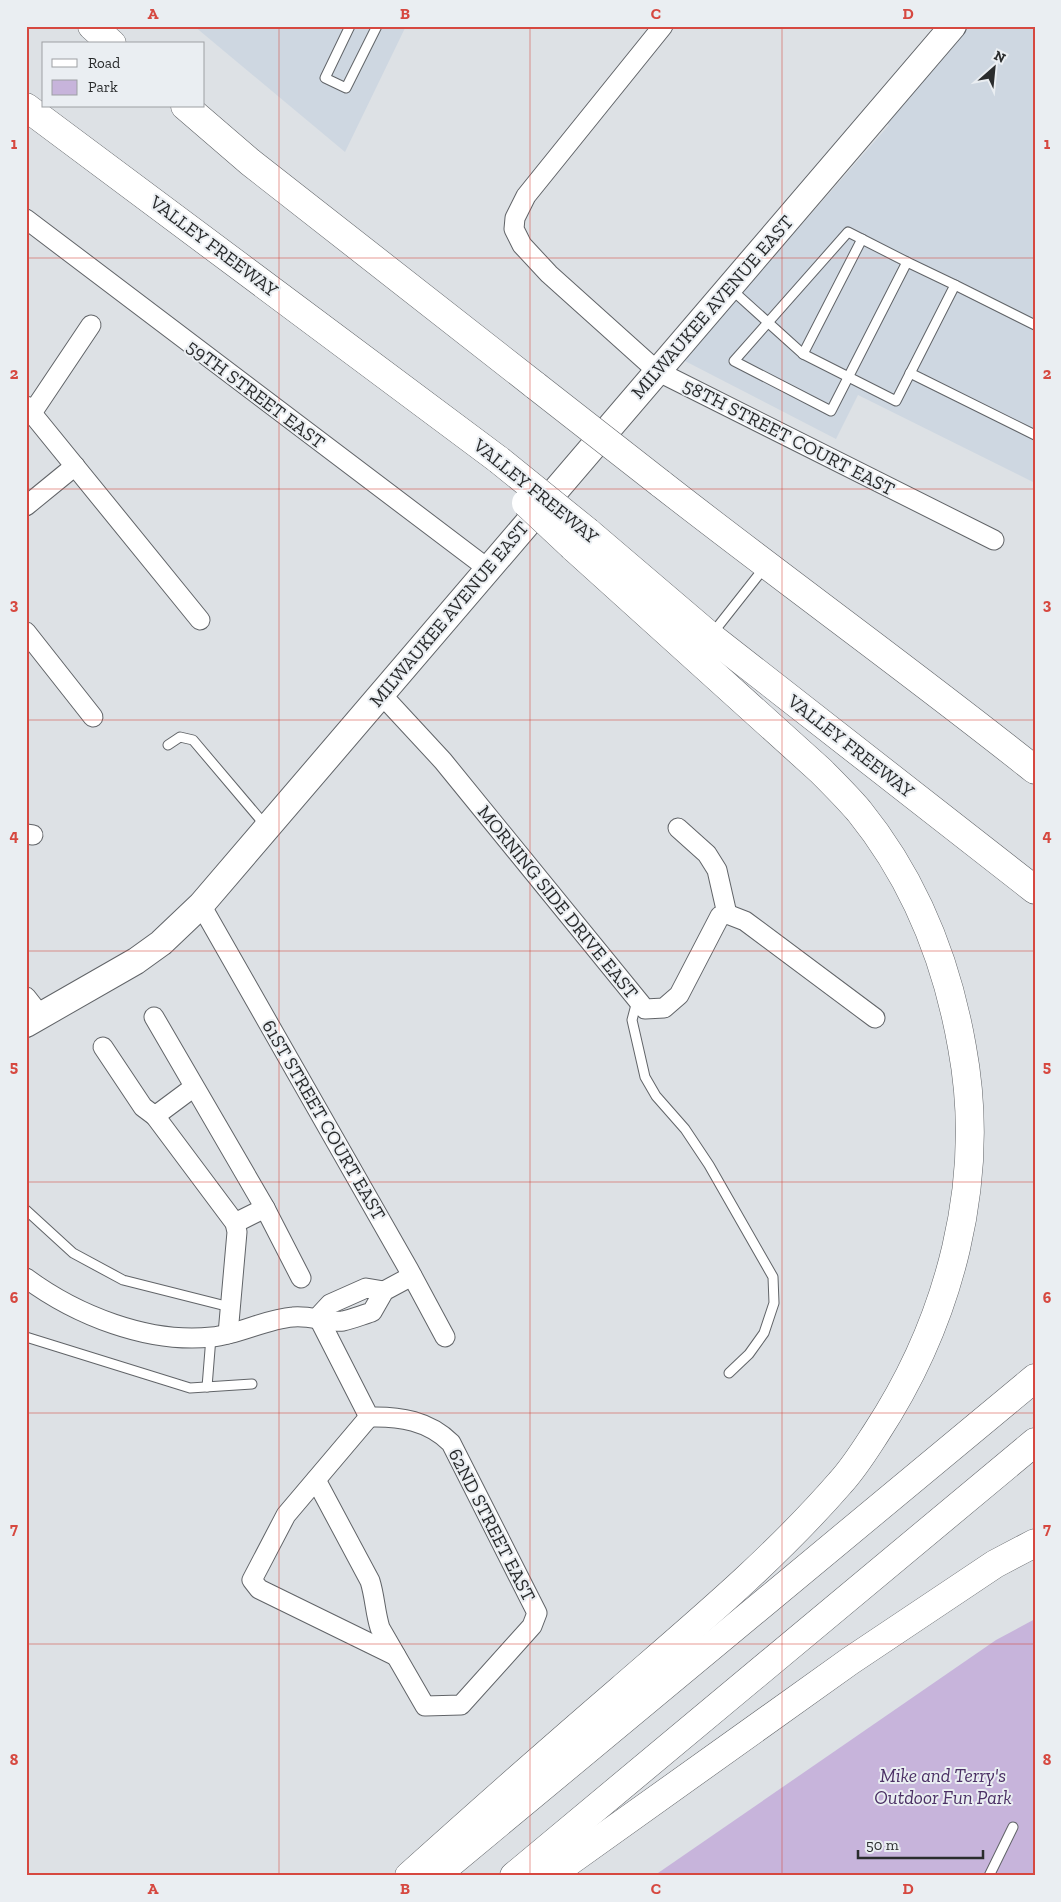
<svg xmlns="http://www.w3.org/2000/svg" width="1061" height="1902" font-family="'Zilla Slab',serif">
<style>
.built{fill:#ced7e1}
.green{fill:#c7b4db}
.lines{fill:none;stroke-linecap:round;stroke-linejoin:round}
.lane-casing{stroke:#616468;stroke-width:11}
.street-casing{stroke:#616468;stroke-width:21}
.secondary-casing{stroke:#616468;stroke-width:28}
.highway-casing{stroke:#616468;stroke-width:29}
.lane{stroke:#fff;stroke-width:9}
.street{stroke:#fff;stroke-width:19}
.secondary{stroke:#fff;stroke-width:26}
.highway{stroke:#fff;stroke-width:28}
.highway-bridge-casing{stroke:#616468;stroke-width:29;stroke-linecap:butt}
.highway-bridge{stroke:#fff;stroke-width:28}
.grid{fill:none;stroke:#d64840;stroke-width:1;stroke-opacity:0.55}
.labels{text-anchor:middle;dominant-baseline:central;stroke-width:4;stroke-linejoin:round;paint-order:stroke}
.street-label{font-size:19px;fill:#2a2c2d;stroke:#eaeef2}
.park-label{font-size:19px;font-style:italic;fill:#4b3065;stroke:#eaeef2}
.neatline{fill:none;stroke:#d64840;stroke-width:2}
.grid-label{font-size:16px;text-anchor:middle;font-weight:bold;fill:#d64840}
</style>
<rect width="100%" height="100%" fill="#dde1e5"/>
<g class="built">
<polygon points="194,26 406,26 345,152"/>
<polygon points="953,26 1035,26 1035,483 858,395 836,439 683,360 889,125 875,117"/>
</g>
<polygon class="green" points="1035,1619 1035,1876 663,1876 658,1873 996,1640"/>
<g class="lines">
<g class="lane-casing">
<g id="lane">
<polyline points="350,26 325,78 346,88 377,26"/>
<polygon points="848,232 907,262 831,411 734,361"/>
<polyline points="955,285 1035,325"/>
<polyline points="731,289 803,354 896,401 955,285 907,262"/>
<polyline points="803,354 862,239"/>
<polyline points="910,373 1035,435"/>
<polyline points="712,634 764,568"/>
<polyline points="168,745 180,737 193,740 265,825"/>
<polyline points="637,1001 632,1020 645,1077 656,1096 685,1129 709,1165 773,1277 774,1303 764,1333 749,1354 729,1373"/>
<polyline points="26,1210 73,1253 123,1280 230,1307"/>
<polyline points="26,1337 190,1388 252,1384"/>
<polyline points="207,1387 211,1337"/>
<polyline points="989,1876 1013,1827"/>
</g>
</g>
<g class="street-casing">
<g id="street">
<polyline points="663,26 526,196 515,218 514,229 522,245 549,274 657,371 994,540"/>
<polyline points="26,219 487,568"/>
<polyline points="26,406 200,620"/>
<polyline points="32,413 91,325"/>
<polyline points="26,506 75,466"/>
<polyline points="26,632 93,717"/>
<polyline points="381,694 443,761 645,1009 664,1008 679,995 720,916 727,914 745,921 875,1018"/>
<polyline points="678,828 707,854 717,870 727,914"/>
<polyline points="26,834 33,835"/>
<polyline points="201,905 409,1270 445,1337"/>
<polyline points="26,997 41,1016"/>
<polyline points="154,1017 265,1208"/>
<polyline points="103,1047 143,1107 155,1116 194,1087"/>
<polyline points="155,1116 235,1223 237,1232 228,1334"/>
<polyline points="235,1223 265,1208 301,1278"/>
<path d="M 26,1278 C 76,1315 148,1344 212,1337 C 240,1334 266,1319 293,1317 C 309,1315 329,1323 343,1321 C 352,1319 362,1315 372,1312 L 384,1291 L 412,1276"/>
<polyline points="318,1317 330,1304 366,1288 384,1291"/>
<polyline points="369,1417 286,1515 252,1580 259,1589 396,1656"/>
<path d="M 316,1480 L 370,1581 C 375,1597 375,1612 380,1628 L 425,1706 L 461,1705 L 532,1626 L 537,1613 L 451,1443 C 429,1421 400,1416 369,1417 L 318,1317"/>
</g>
</g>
<g class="secondary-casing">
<polyline id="secondary" points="26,1024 136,961 161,943 201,905 953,26"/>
</g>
<g class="highway-casing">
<g id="highway">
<polyline points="92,26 112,44"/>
<polyline points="185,106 250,162 536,386"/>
<polyline points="26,107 499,460"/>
<path d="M 660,483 C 784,580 912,672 1035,770"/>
<polyline points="588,532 710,636 1035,890"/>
<path d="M 409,1876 C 479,1813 549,1751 620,1690 C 696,1624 774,1559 840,1483 C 854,1468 865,1450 876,1433 C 950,1320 987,1181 962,1047 C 947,961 914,879 859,811 C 847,797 834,784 821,771 L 573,547"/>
<polyline points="435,1876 1035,1378"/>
<polyline points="514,1876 1035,1442"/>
<polyline points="549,1876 850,1661 995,1564 1035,1543"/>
</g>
</g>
<use href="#lane" class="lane"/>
<use href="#street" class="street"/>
<use href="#secondary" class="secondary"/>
<use href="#highway" class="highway"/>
<g class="highway-bridge-casing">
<g id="highway-bridge">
<polyline points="536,386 660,483"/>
<polyline points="499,460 588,532"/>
<polyline points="526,503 573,547"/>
</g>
</g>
<use href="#highway-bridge" class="highway-bridge"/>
</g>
<path class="grid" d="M 279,26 L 279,1876M 530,26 L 530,1876M 782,26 L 782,1876M 26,258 L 1035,258M 26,489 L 1035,489M 26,720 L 1035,720M 26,951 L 1035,951M 26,1182 L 1035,1182M 26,1413 L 1035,1413M 26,1644 L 1035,1644"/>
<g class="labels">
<g class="street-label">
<text transform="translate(214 246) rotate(37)">VALLEY FREEWAY</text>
<text transform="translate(712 307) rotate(-49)">MILWAUKEE AVENUE EAST</text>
<text transform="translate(256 394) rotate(37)">59TH STREET EAST</text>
<text transform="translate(789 437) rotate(27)">58TH STREET COURT EAST</text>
<text transform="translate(536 491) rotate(39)">VALLEY FREEWAY</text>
<text transform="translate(449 614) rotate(-50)">MILWAUKEE AVENUE EAST</text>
<text transform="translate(851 746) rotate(38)">VALLEY FREEWAY</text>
<text transform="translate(558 902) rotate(51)">MORNING SIDE DRIVE EAST</text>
<text transform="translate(324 1120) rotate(60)">61ST STREET COURT EAST</text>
<text transform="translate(492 1525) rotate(63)">62ND STREET EAST</text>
</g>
<g class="park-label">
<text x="943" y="1775">Mike and Terry's<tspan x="943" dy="22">Outdoor Fun Park</tspan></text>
</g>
</g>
<rect width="1061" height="1902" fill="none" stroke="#eaeef2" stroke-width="55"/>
<rect x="42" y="42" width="162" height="65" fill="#eaeef2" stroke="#9da0a3"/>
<rect x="52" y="59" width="25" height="8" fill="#ffffff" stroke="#9da0a3"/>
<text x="88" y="68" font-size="15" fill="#2a2c2d">Road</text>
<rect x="52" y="80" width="25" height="15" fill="#c7b4db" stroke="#9da0a3"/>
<text x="88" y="92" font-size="15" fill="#2a2c2d">Park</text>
<g transform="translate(994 68) rotate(27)" stroke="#eaeef2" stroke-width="4" paint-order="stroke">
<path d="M0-4L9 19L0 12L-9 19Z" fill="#2a2c2d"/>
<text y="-8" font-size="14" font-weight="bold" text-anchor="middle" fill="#2a2c2d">N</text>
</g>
<path d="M858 1850v8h125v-8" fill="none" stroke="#2a2c2d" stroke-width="2.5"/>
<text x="866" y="1850" font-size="15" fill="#2a2c2d" stroke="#eaeef2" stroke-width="4" paint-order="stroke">50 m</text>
<rect x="28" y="28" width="1006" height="1846" class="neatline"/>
<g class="grid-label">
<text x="153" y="19">A</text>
<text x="405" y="19">B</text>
<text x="656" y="19">C</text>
<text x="908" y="19">D</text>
<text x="14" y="149">1</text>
<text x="1047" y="149">1</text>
<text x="14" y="379">2</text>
<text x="1047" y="379">2</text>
<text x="14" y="610">3</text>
<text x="1047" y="610">3</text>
<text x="14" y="841">4</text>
<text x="1047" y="841">4</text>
<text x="14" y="1072">5</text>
<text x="1047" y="1072">5</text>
<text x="14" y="1303">6</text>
<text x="1047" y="1303">6</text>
<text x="14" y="1534">7</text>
<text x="1047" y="1534">7</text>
<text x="14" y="1765">8</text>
<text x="1047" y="1765">8</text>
<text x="153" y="1894">A</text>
<text x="405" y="1894">B</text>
<text x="656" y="1894">C</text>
<text x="908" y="1894">D</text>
</g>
</svg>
